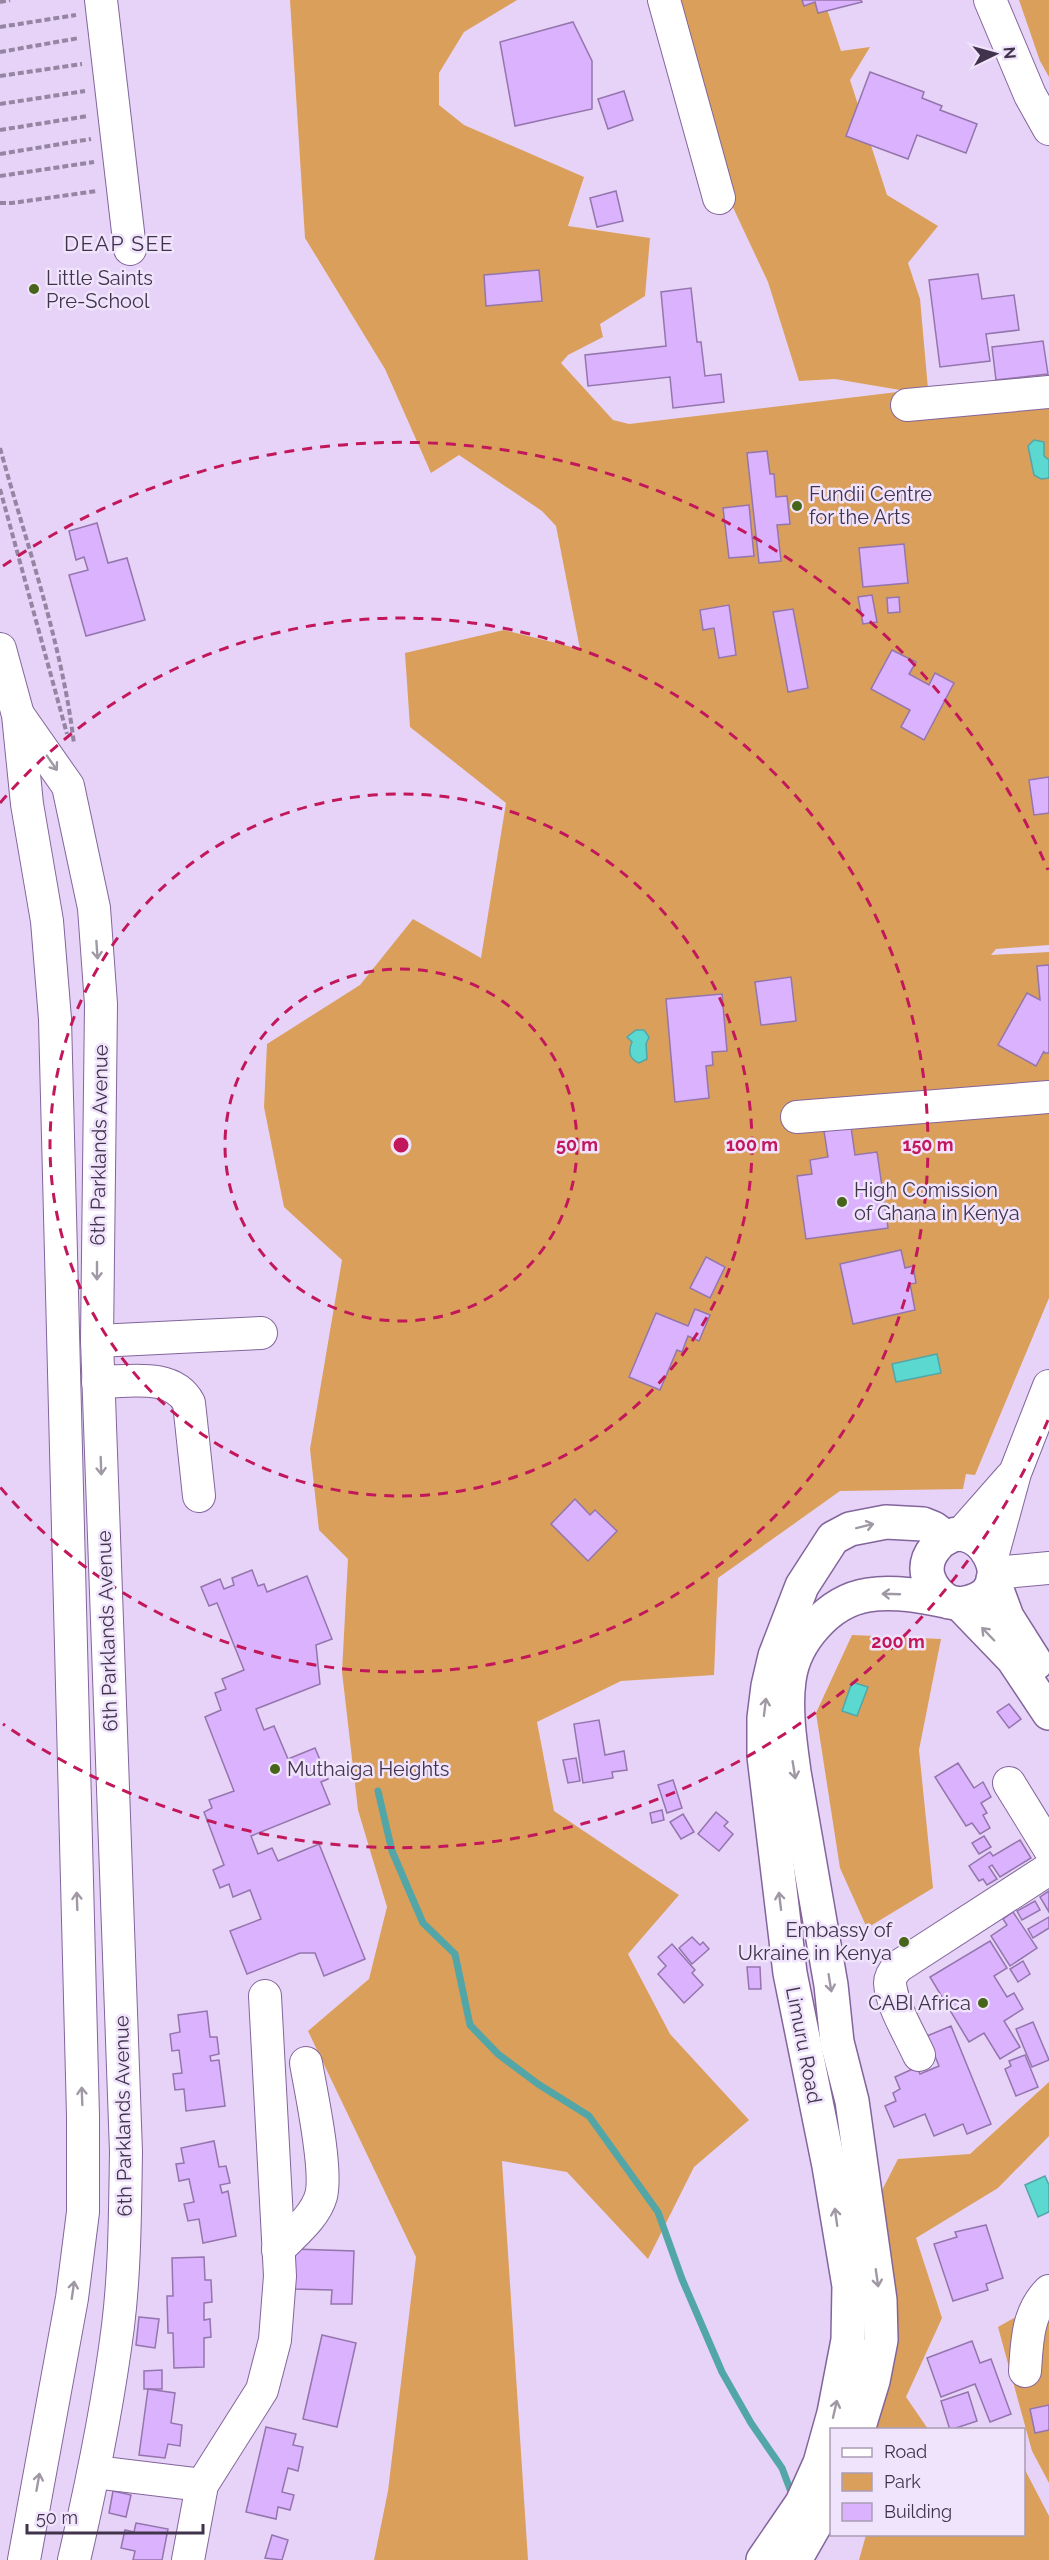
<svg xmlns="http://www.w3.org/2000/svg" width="1049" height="2560" font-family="Raleway,sans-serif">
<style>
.green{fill:#da9f5b}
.water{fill:#5bd8cf;stroke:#53a6a7;stroke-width:1.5}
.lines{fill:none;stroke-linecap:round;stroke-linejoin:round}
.stream{stroke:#53a6a7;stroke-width:7}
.building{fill:#dbb2fd;stroke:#9475ad;stroke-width:1.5}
.minor-casing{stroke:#83659c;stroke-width:34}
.major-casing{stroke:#83659c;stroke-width:36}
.path{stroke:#9585a3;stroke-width:4;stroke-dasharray:6 3;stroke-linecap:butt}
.minor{stroke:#fff;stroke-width:32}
.major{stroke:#fff;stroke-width:33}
.oneway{stroke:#a099a5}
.ring{fill:none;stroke:#c2185b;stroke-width:3;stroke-dasharray:10 8}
.poi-dot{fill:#47651a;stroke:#f0e3fc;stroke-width:2}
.labels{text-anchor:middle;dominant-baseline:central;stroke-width:5;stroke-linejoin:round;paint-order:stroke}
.poi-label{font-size:20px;fill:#40334b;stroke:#f0e3fc;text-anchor:start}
.street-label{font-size:20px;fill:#40334b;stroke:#f0e3fc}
.neighbourhood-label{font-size:21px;letter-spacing:1.5px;fill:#40334b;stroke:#f0e3fc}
.centre{fill:#c2185b;stroke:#f0e3fc;stroke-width:3}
.ring-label{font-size:18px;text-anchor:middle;font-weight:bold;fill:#c2185b;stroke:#f0e3fc;stroke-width:5;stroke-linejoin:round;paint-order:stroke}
</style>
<rect width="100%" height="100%" fill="#e6d3f7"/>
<g class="green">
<polygon points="290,0 517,0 464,32 439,73 439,105 464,125 584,177 568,226 650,238 645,296 600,324 603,337 568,355 561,363 613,420 629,424 906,391 835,379 799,381 768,282 699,135 667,0 824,0 841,51 870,47 850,80 887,195 938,226 908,263 920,299 928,389 1049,375 1049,945 996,949 991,955 1049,952 1049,1298 975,1475 966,1474 963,1489 840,1491 718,1578 714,1675 621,1681 537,1722 554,1811 679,1895 628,1954 670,2034 749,2120 694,2167 648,2259 567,2172 502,2161 528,2560 374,2560 388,2491 416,2257 308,2031 369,1979 387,1907 358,1810 342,1672 348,1559 319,1530 310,1449 342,1260 284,1207 264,1107 267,1044 360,985 413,919 481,958 506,803 410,727 405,653 504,630 580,649 556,526 542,511 459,455 431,473 385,369 305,238"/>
<polygon points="1019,0 1049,0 1049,77 1040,61"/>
<polygon points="852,1635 941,1639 919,1750 933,1888 867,1928 840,1868 816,1713"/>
<polygon points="1049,2082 1049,2136 998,2188 916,2238 942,2318 906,2397 928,2429 875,2429 857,2239 898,2159 970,2154"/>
<polygon points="1049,2298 1049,2483 1032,2451 998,2327"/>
<polygon points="1024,2468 1049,2516 1049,2560 859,2560 866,2535 1024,2534"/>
</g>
<g class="water">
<polygon points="1034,440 1044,442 1044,456 1049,460 1049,478 1041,479 1034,475 1028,446"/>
<path d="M 636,1030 L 644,1030 L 649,1037 L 646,1044 L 647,1059 L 639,1063 C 629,1059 628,1051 632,1042 L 627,1037 Z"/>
<polygon points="937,1354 941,1373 896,1382 892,1364"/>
<polygon points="852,1682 868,1687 857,1716 842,1711"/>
<polygon points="1045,2176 1049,2185 1049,2212 1038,2217 1025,2185"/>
</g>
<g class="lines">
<polyline class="stream" points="378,1791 392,1851 423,1923 455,1954 470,2025 498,2054 538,2084 589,2116 658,2212 682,2279 722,2372 751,2423 782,2468 793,2497"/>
</g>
<g class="building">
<polygon points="802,0 861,0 862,2 818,13 815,2 804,6"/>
<polygon points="573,22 592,61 592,109 515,126 500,42"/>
<polygon points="870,72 924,92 922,98 942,106 940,110 977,124 966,153 917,135 908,159 846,136"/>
<polygon points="624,91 633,120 608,129 598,99"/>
<polygon points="616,191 623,221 597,227 590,198"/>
<polygon points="539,270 542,301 486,306 484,275"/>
<polygon points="978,274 982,299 1014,295 1019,330 986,334 990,361 940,367 929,280"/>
<polygon points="691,288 697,342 701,342 705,376 721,374 724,402 673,408 670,377 588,386 585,355 666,346 661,292"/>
<polygon points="1043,341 1048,374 996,380 992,347"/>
<polygon points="767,451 770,474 774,474 776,497 787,496 790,524 777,525 781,561 759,563 747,453"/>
<polygon points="749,505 754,556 729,558 723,508"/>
<polygon points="97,523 108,563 127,558 145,620 86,636 69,575 88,570 84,557 76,560 69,531"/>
<polygon points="904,544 908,583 863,587 859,548"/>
<polygon points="872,595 877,622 863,624 858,597"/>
<polygon points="899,597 900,612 888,613 887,598"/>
<polygon points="729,605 736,655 719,658 714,628 703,630 700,610"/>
<polygon points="793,609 808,688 788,692 773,612"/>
<polygon points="892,650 916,662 909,674 929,685 935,673 954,683 924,740 901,727 910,710 871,689"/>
<polygon points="1049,777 1049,813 1034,815 1029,780"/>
<polygon points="1049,965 1049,1053 1044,1053 1044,1051 1036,1066 998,1045 1027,993 1040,1000 1037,966"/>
<polygon points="791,977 796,1021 761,1025 755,982"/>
<polygon points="722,994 727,1051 712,1052 713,1065 706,1066 709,1098 675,1102 666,999"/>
<polygon points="851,1127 855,1155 877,1152 888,1228 806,1239 797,1176 812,1174 810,1160 828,1157 824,1131"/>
<polygon points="901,1250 905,1268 913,1266 916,1283 910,1284 915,1310 853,1324 840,1264"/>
<polygon points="706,1257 725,1267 710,1298 690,1288"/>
<polygon points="695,1309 710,1315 699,1341 688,1336 682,1352 677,1350 660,1390 629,1377 656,1313 688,1326"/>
<polygon points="575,1499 590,1515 595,1510 617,1531 588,1561 551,1524"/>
<polygon points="252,1570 258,1586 264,1584 267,1592 307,1576 332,1639 316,1645 320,1684 256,1709 264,1730 274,1726 288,1759 315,1748 328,1779 321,1782 330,1804 251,1836 258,1854 272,1848 278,1861 319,1844 365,1959 324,1976 315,1953 300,1953 247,1974 230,1931 261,1919 250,1890 233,1897 229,1884 220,1888 213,1870 224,1865 204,1812 212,1808 209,1800 234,1791 205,1717 221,1710 215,1693 226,1689 222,1679 244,1670 217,1603 209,1606 201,1587 220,1579 224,1589 234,1585 232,1578"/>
<polygon points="1009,1704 1021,1719 1009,1728 997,1712"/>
<polygon points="599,1720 605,1755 624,1751 627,1770 612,1772 613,1778 583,1783 574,1724"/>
<polygon points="576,1758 580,1781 568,1783 563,1760"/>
<polygon points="958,1763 974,1788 983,1782 991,1797 981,1803 987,1813 983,1815 990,1828 980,1834 972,1823 966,1826 935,1777"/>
<polygon points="673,1780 682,1808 667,1813 658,1785"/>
<polygon points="662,1810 664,1820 652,1823 650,1813"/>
<polygon points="716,1812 728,1822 724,1826 733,1834 719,1851 698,1834"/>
<polygon points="683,1814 694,1832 681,1839 670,1822"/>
<polygon points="984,1836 991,1847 979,1854 972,1843"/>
<polygon points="1020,1840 1031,1858 1000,1877 992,1865 989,1867 997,1879 987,1885 983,1879 979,1881 969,1866 990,1852 993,1856"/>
<polygon points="1049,1891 1049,1912 1040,1897"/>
<polygon points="1035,1901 1040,1910 1022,1920 1017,1911"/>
<polygon points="1013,1912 1037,1948 1010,1966 991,1936 1007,1925 1003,1919"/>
<polygon points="1049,1917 1049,1928 1033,1938 1028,1929"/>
<polygon points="692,1937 700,1945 703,1942 709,1949 692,1964 679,1948"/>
<polygon points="990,1941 1007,1968 994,1976 1007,1997 1014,1993 1023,2009 1004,2021 1020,2047 1000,2059 984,2033 969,2042 930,1977"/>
<polygon points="672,1944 695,1970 692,1973 703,1985 684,2003 658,1974 666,1966 658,1957"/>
<polygon points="1023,1961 1030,1974 1018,1982 1010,1969"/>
<polygon points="747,1967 760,1967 761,1989 749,1989"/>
<polygon points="207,2011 210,2037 217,2037 219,2054 210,2056 211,2061 219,2060 225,2106 186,2111 184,2089 175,2090 173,2074 182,2073 179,2050 172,2051 170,2034 180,2032 178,2015"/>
<polygon points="1033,2022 1049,2060 1032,2067 1016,2029"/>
<polygon points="951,2026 991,2124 967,2134 963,2124 934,2136 925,2114 894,2127 885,2106 896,2101 893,2093 900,2089 895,2077 917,2067 920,2074 939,2066 927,2036"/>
<polygon points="1025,2055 1038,2087 1016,2096 1005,2069 1011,2066 1009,2061"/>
<polygon points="214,2141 219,2167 226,2166 230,2183 220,2185 222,2193 228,2191 236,2236 203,2243 199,2219 188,2221 184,2204 194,2202 189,2179 179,2181 176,2164 184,2163 181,2148"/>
<polygon points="986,2225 1003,2278 986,2284 988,2290 953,2301 934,2244 957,2237 955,2232"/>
<polygon points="294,2249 354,2251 352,2304 331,2304 332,2290 293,2289"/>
<polygon points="204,2257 205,2280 211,2280 212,2302 204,2303 204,2320 210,2319 211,2337 204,2338 204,2367 174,2368 173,2333 168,2333 167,2296 173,2296 172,2258"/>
<polygon points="139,2317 159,2319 155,2348 136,2345"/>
<polygon points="322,2335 356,2343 337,2427 303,2419"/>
<polygon points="972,2341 980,2363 991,2359 1011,2414 990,2422 975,2384 941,2397 927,2358"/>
<polygon points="162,2370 162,2389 144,2389 144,2371"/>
<polygon points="148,2389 175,2393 171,2423 182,2425 180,2446 168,2444 165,2458 139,2455"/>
<polygon points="968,2392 977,2421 950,2430 941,2401"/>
<polygon points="1049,2405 1049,2430 1035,2433 1030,2409"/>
<polygon points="266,2427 296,2434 293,2445 303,2447 298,2471 288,2468 282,2492 294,2495 290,2510 278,2507 276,2519 246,2512"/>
<polygon points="113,2491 131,2495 126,2517 109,2513"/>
<polygon points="136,2523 168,2529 162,2560 133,2560 135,2551 121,2548 125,2530 134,2532"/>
<polygon points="272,2535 288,2540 282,2560 265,2558"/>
</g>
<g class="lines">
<g class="minor-casing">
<g id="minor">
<polyline points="101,0 130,249"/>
<polyline points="664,0 719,198"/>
<polyline points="990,0 1030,95 1049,129"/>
<polyline points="907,405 1049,392"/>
<polyline points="0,649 18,715 27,804 47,921 55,1019 83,2116 83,2212 72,2298 24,2560"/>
<path d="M 19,716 L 68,786 L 94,908 L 101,1004 L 97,1341 L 126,2152 C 125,2210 125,2269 118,2326 C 108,2405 92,2483 74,2560"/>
<polyline points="797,1117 1049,1097"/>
<polyline points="97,1341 261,1333"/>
<path d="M 98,1382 C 128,1382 173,1372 189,1403 L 199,1496"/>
<polyline points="960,1535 1011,1477"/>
<polyline points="992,1557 1015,1473 1049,1386"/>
<polyline points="994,1573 1049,1568"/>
<polyline points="1009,1783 1049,1848"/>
<path d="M 919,2055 C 910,2035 891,2004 890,1983 C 890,1976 894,1971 899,1966 L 1049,1869"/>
<path d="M 278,2250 C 293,2234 315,2217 321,2196 C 328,2170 311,2092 306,2063"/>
<path d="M 1025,2371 C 1027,2342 1027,2313 1049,2291"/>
<polyline points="95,2472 202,2485"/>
<polyline points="188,2560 202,2485 262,2390 275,2340 280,2276 265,1996"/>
</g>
</g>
<g class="major-casing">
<g id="major">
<polyline points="993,1579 1007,1617 1036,1663"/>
<polyline points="960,1604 1013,1659 1049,1713"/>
<path d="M 858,2430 L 873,2381 L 881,2340 L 880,2300 L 852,2101 L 837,2042 L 831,1985 L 794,1772 C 790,1742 785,1710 789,1680 C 794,1641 829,1601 868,1595 C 898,1590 930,1598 960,1604 C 1033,1595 972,1499 935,1548 C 919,1568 929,1590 949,1602"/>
<polyline points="763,2560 802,2503 820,2463 834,2413 848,2340 849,2286 829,2166 790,1973 764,1756 764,1718 768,1686 775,1656 802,1586 833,1538 850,1529 886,1522 923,1524 933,1528 947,1538"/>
<polyline points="795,2560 832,2495"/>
</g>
</g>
<g class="path">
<polyline points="0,2 10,0"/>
<polyline points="0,27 76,15"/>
<polyline points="0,52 79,38"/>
<polyline points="0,76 82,64"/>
<polyline points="0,104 85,91"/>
<polyline points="0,130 88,116"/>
<polyline points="0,154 91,139"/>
<polyline points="0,176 94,162"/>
<polyline points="0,203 12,203 97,191"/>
<path d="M 0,448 C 27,546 62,643 74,744"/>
<polyline points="0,489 67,734"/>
</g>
<use href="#minor" class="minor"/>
<use href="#major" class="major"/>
</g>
<defs><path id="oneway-shaft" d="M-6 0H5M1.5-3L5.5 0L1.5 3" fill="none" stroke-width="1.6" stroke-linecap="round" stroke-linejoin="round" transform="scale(1.5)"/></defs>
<g class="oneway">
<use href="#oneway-shaft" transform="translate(52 763) rotate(55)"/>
<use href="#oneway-shaft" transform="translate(97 950) rotate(86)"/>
<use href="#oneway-shaft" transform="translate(97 1271) rotate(90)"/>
<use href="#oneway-shaft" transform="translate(101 1466) rotate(88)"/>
<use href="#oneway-shaft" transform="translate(865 1526) rotate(-14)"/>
<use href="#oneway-shaft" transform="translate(891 1594) rotate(-178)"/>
<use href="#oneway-shaft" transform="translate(988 1634) rotate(-134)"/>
<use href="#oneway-shaft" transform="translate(765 1707) rotate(-83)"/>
<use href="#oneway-shaft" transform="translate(794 1770) rotate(81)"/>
<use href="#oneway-shaft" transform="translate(77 1901) rotate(-92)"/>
<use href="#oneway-shaft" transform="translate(780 1901) rotate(-97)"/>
<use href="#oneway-shaft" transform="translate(830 1983) rotate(81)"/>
<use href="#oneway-shaft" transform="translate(82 2096) rotate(-92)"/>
<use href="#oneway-shaft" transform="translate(836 2217) rotate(-98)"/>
<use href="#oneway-shaft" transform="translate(877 2278) rotate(82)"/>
<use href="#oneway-shaft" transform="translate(73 2290) rotate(-82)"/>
<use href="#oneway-shaft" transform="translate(835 2409) rotate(-77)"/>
<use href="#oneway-shaft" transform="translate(38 2482) rotate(-80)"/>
</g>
<g class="ring">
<circle cx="401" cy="1145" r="176"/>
<circle cx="401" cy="1145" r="351"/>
<path d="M0 803A527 527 0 1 1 0 1487"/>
<path d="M1048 1420A703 703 0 0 1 3 1724M3 566A703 703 0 0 1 1048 870"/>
</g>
<g class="poi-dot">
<circle cx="34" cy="289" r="6"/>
<circle cx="797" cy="506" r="6"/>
<circle cx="842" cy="1202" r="6"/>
<circle cx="275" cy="1769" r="6"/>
<circle cx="904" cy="1942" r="6"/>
<circle cx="983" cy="2003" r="6"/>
</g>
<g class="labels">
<g class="poi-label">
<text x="46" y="278">Little Saints<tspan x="46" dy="23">Pre-School</tspan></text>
<text x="809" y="494">Fundii Centre<tspan x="809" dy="23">for the Arts</tspan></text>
<text x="854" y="1190">High Comission<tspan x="854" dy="23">of Ghana in Kenya</tspan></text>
<text x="287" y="1769">Muthaiga Heights</text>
<text x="892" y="1930" text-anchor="end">Embassy of<tspan x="892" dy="23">Ukraine in Kenya</tspan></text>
<text x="971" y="2003" text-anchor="end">CABI Africa</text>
</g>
<g class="street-label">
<text transform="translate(99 1145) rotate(-89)">6th Parklands Avenue</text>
<text transform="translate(107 1631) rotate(-92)">6th Parklands Avenue</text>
<text transform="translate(804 2045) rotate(79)">Limuru Road</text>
<text transform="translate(123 2116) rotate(-91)">6th Parklands Avenue</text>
</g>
<g class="neighbourhood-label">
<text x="119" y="243">DEAP SEE</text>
</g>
</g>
<circle cx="401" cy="1145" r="9" class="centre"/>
<g class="ring-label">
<text x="577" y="1151">50 m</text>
<text x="752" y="1151">100 m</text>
<text x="928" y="1151">150 m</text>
<text x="898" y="1648">200 m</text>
</g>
<rect x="830" y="2428" width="195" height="108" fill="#f0e3fc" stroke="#aa9db5" stroke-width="1.5"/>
<rect x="842" y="2448" width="30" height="9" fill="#ffffff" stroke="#aa9db5" stroke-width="1.5"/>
<text x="884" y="2458" font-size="18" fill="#40334b">Road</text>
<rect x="842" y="2473" width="30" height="18" fill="#da9f5b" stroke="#aa9db5" stroke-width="1.5"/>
<text x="884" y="2488" font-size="18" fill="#40334b">Park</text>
<rect x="842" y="2503" width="30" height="18" fill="#dbb2fd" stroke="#aa9db5" stroke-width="1.5"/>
<text x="884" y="2518" font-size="18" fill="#40334b">Building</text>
<g transform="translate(995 54) rotate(85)" stroke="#f0e3fc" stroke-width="4.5" paint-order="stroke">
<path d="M0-4.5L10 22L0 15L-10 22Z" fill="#40334b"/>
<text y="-9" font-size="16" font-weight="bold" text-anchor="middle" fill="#40334b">N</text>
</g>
<path d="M27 2524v9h176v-9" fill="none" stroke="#40334b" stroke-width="3"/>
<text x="36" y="2524" font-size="18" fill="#40334b" stroke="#f0e3fc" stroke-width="4.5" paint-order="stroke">50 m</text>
</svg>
